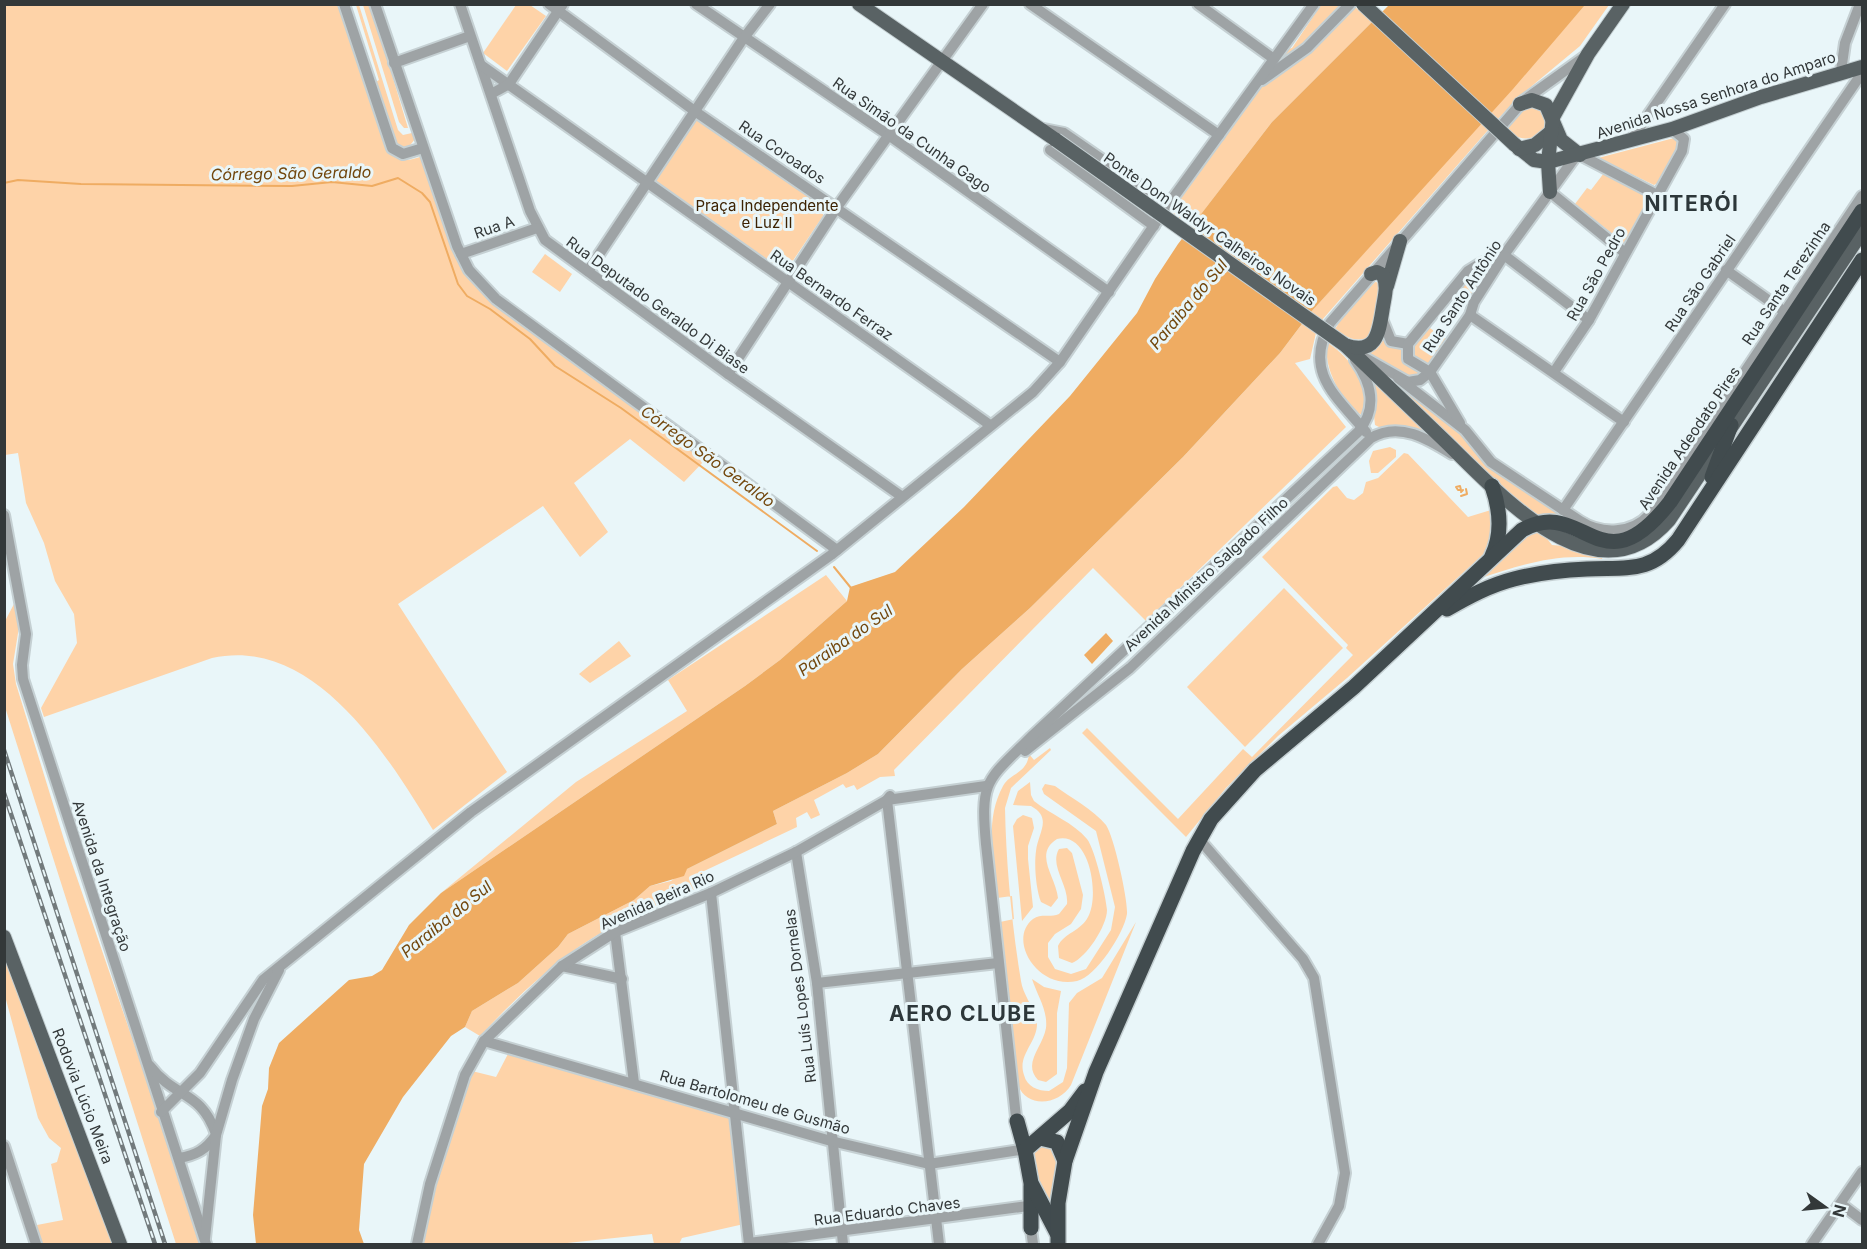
<svg xmlns="http://www.w3.org/2000/svg" width="1867" height="1249" font-family="Inter,sans-serif">
<style>
.green{fill:#fed3a8}
.water{fill:#efac62}
.lines{fill:none;stroke-linecap:round;stroke-linejoin:round}
.stream{stroke:#efac62;stroke-width:2}
.minor-casing{stroke:#c5d0d3;stroke-width:14}
.major-casing{stroke:#c5d0d3;stroke-width:16}
.highway-casing{stroke:#c5d0d3;stroke-width:18}
.minor{stroke:#9ea3a5;stroke-width:10}
.major{stroke:#596264;stroke-width:14}
.highway{stroke:#414b4e;stroke-width:15}
.rail-casing{stroke:#727a7c;stroke-width:4.5}
.rail{stroke:#e9f6f9;stroke-width:2;stroke-dasharray:7;stroke-linecap:butt}
.major-bridge-casing{stroke:#c5d0d3;stroke-width:16;stroke-linecap:butt}
.major-bridge{stroke:#596264;stroke-width:14}
.labels{text-anchor:middle;dominant-baseline:central;stroke-width:6;stroke-linejoin:round;paint-order:stroke}
.street-label{font-size:15px;fill:#333839;stroke:#e9f6f9}
.park-label{font-size:15px;fill:#3c2202;stroke:#e9f6f9}
.water-label{font-size:16px;font-style:italic;fill:#72470d;stroke:#e9f6f9}
.district-label{font-size:21px;font-weight:bold;letter-spacing:1.5px;fill:#2d373a;stroke:#e9f6f9}
</style>
<rect width="100%" height="100%" fill="#e9f6f9"/>
<g class="green">
<path d="M 4,5 L 339,5 L 389,151 C 398,163 409,161 423,156 L 467,275 L 499,307 L 705,460 L 684,482 L 630,439 L 574,483 L 608,532 L 580,557 L 543,506 L 398,604 L 507,772 L 433,830 C 388,756 314,635 212,658 L 44,717 L 41,708 L 77,643 L 74,614 L 55,581 L 44,543 L 26,503 L 18,453 L 5,455 Z"/>
<polygon points="356,5 359,5 398,130 403,135 412,133 415,139 407,149 396,147 373,84 379,80"/>
<polygon points="363,5 371,5 408,128 404,128 399,122"/>
<polygon points="516,5 530,5 546,16 507,71 483,53"/>
<polygon points="1321,5 1345,5 1300,50 1276,66 1288,49 1292,48"/>
<polygon points="1585,5 1609,5 1580,46 1521,95 1496,121 1489,114"/>
<polygon points="1354,6 1372,22 1272,122 1192,226 1171,212 1262,86 1324,38"/>
<path d="M 1527,105 L 1546,110 L 1546,129 C 1529,142 1520,142 1504,127 Z"/>
<polygon points="694,118 699,119 824,206 823,216 788,268 779,268 656,181 655,176"/>
<polygon points="1481,122 1489,129 1322,320 1311,312"/>
<polygon points="1674,138 1678,139 1680,146 1659,182 1654,185 1598,158"/>
<polygon points="1604,173 1649,198 1624,243 1575,204 1587,188 1591,190"/>
<path d="M 1862,197 L 1862,202 L 1655,515 C 1604,574 1580,504 1536,519 L 1487,479 L 1401,393 L 1405,388 L 1458,429 L 1483,461 L 1590,529 L 1610,534 L 1623,534 L 1641,525 L 1653,513 Z"/>
<polygon points="545,254 572,274 560,292 532,272"/>
<polygon points="1499,259 1471,298 1461,295 1459,290 1468,273"/>
<path d="M 1375,282 L 1380,283 L 1373,335 C 1357,344 1348,338 1335,329 L 1344,315 Z"/>
<path d="M 1302,324 L 1316,333 L 1310,359 L 1295,363 L 1346,427 L 1146,621 L 1093,568 L 894,770 L 895,776 L 880,777 L 857,790 L 854,785 L 846,788 L 843,784 L 814,800 L 820,815 L 811,819 L 807,812 L 796,818 L 797,827 L 702,872 L 705,885 C 663,903 618,920 580,946 C 543,972 511,1003 480,1036 L 465,1027 L 472,1011 L 518,983 L 558,947 L 568,934 L 634,900 L 650,886 L 671,881 L 687,869 L 777,824 L 773,811 L 847,773 L 878,754 L 962,669 L 1030,608 L 1183,457 L 1280,353 Z"/>
<polygon points="1425,325 1450,341 1432,367 1408,357 1407,353"/>
<polygon points="1384,334 1391,346 1404,348 1403,358 1423,373 1408,378 1363,352"/>
<path d="M 1328,343 C 1353,360 1365,381 1366,411 L 1362,415 C 1343,406 1321,364 1328,343 Z"/>
<polygon points="1370,377 1433,436 1405,426 1381,428 1375,425"/>
<polygon points="1390,447 1396,450 1396,457 1378,473 1371,473 1369,461 1373,451"/>
<polygon points="1404,453 1408,454 1468,517 1491,510 1492,535 1487,551 1347,678 1278,736 1226,788 1186,837 1082,733 1087,728 1178,819 1243,749 1252,757 1353,655 1346,648 1348,645 1262,557 1333,487 1337,486 1347,498 1354,500 1363,493 1366,482 1378,478"/>
<path d="M 1541,531 L 1552,545 L 1564,546 L 1603,556 L 1602,559 C 1559,552 1521,565 1481,578 L 1529,532 Z"/>
<polygon points="826,575 847,601 780,660 745,686 441,893 576,782 687,711 668,680"/>
<polygon points="1284,588 1343,648 1245,747 1187,687"/>
<polygon points="14,604 19,627 13,664 16,684 66,846 203,1244 176,1244 5,707 4,623"/>
<polygon points="619,641 631,656 590,683 579,674"/>
<path d="M 1050,748 L 1051,750 L 1011,788 L 1005,808 C 1006,863 1012,927 1021,981 C 1023,996 1036,1009 1037,1024 C 1037,1043 1017,1055 1024,1075 C 1027,1087 1038,1091 1049,1091 L 1063,1082 L 1067,1068 L 1069,1003 L 1077,993 L 1102,978 L 1136,922 L 1071,1085 C 1059,1105 1027,1109 1018,1085 L 1000,922 L 1014,919 L 1012,896 L 997,898 C 994,860 984,821 1003,786 C 1010,773 1027,774 1029,754 L 1034,760 Z"/>
<path d="M 1030,782 L 1031,795 L 1034,801 C 1050,814 1074,823 1087,839 C 1095,849 1106,897 1107,910 C 1107,926 1086,958 1072,963 L 1059,958 L 1058,946 C 1064,933 1081,931 1088,917 C 1100,896 1090,831 1057,839 C 1033,854 1056,877 1058,898 L 1051,907 L 1041,902 C 1036,889 1034,866 1036,851 C 1038,833 1053,818 1031,806 L 1013,805 L 1018,791 Z"/>
<path d="M 1045,784 L 1055,786 C 1070,797 1094,810 1106,825 C 1114,837 1128,899 1127,914 C 1124,933 1096,977 1077,981 C 1037,990 1007,939 1033,919 C 1041,913 1050,918 1059,914 L 1067,904 C 1069,885 1049,866 1059,849 L 1067,848 L 1072,853 L 1083,895 L 1081,909 L 1071,924 L 1055,934 L 1048,943 L 1048,957 L 1055,969 L 1071,974 L 1086,969 L 1111,930 L 1115,907 L 1096,831 L 1044,794 L 1042,789 Z"/>
<polygon points="1023,815 1032,818 1034,828 1028,846 1028,859 1033,907 1022,921 1013,826 1017,819"/>
<polygon points="4,952 113,1244 41,1244 37,1225 63,1220 51,1164 57,1162 61,1148 49,1138 38,1118 5,996"/>
<path d="M 1032,979 L 1044,987 L 1061,991 L 1057,1013 L 1057,1074 L 1046,1082 L 1038,1080 C 1022,1063 1043,1047 1046,1028 C 1048,1010 1037,995 1032,979 Z"/>
<polygon points="509,1052 731,1116 744,1224 682,1238 679,1244 654,1244 652,1234 558,1244 421,1244 459,1099 472,1071 496,1077"/>
<path d="M 1051,1143 L 1058,1159 L 1051,1213 C 1040,1194 1028,1169 1034,1147 Z"/>
</g>
<g class="water">
<polygon points="1389,5 1585,5 1513,89 1311,312 1280,353 1183,457 1030,608 962,669 878,754 847,773 773,811 777,824 687,869 684,876 650,886 634,900 568,934 558,947 518,983 472,1011 465,1027 451,1036 403,1097 364,1164 359,1230 364,1244 256,1244 253,1215 262,1106 268,1089 269,1068 279,1043 349,980 372,976 382,970 409,925 441,893 745,686 780,660 847,601 850,587 895,572 964,507 1070,396 1137,313 1155,279 1178,244 1272,122"/>
<polygon points="1106,633 1113,641 1092,664 1084,655"/>
</g>
<g class="lines">
<g class="stream">
<polyline points="4,183 18,180 81,184 292,186 332,182 372,186 398,178 422,193 430,202 458,284 467,296 490,309 530,339 555,366 621,408 817,551"/>
<polygon points="1460,486 1461,490 1458,490 1456,487"/>
<polyline points="1461,492 1463,490"/>
<polyline points="1461,496 1467,494 1466,489"/>
<polyline points="834,567 851,588"/>
</g>
<g class="minor-casing">
<g id="minor">
<polyline points="344,4 392,148 403,154 423,148"/>
<polyline points="375,4 457,246 469,270 496,299 837,550"/>
<polyline points="460,4 530,211 545,240 728,374 901,496"/>
<polyline points="549,4 696,112 1060,362"/>
<polyline points="696,4 890,136 1109,292"/>
<polyline points="1030,4 1219,135"/>
<polyline points="1198,4 1274,59"/>
<polyline points="394,63 470,36"/>
<polyline points="481,65 990,425"/>
<polyline points="1841,71 1845,43 1860,4"/>
<polyline points="1262,80 1307,48 1350,4"/>
<polyline points="491,94 509,84 563,4"/>
<polyline points="1039,128 1064,133 1168,205"/>
<polyline points="1631,140 1725,4"/>
<polyline points="1050,150 1154,226"/>
<polyline points="1580,155 1657,195"/>
<polyline points="1550,192 1625,253"/>
<polyline points="461,254 537,228"/>
<polyline points="1726,270 1785,312"/>
<polyline points="588,271 743,39 770,4"/>
<polyline points="1470,315 1624,422"/>
<polyline points="1382,319 1391,341 1408,344"/>
<polyline points="1360,355 1408,382 1420,380 1430,372 1470,315 1474,302 1504,255 1576,156"/>
<polyline points="1554,372 1589,320 1682,151 1684,139 1672,129"/>
<polyline points="728,374 837,207 983,4"/>
<path d="M 1398,378 L 1465,430 L 1491,462 L 1580,521 C 1602,535 1632,534 1650,514 L 1862,196"/>
<polyline points="1460,423 1430,372 1408,359 1408,344 1468,271 1481,263 1504,255 1589,320"/>
<path d="M 1366,432 C 1336,396 1303,372 1330,323 L 1523,101 L 1587,55"/>
<polyline points="1563,510 1862,73"/>
<polyline points="4,515 26,634 22,665 23,679 206,1244"/>
<path d="M 1025,751 L 1130,668 L 1371,438 C 1399,421 1428,439 1452,454"/>
<polyline points="890,796 887,800 939,1244"/>
<polyline points="1199,839 1303,959 1314,978 1345,1173 1339,1206 1318,1244"/>
<polyline points="796,852 817,983 843,1244"/>
<polyline points="711,893 749,1244"/>
<polyline points="615,932 634,1083"/>
<polyline points="562,966 622,979"/>
<polyline points="817,983 998,963"/>
<polyline points="484,1041 831,1141 929,1164 1020,1150"/>
<path d="M 150,1066 C 175,1099 201,1090 216,1134"/>
<polyline points="161,1112 200,1073 263,980 471,812 831,555 1033,392 1060,362 1168,205 1314,4"/>
<path d="M 1017,1126 L 986,844 C 980,779 987,781 1031,737 L 1358,432 C 1378,408 1372,384 1355,360"/>
<polyline points="4,1146 36,1244"/>
<path d="M 179,1158 C 196,1155 206,1150 216,1135"/>
<polyline points="1841,1204 1862,1220"/>
<polyline points="1030,1222 1033,1244"/>
<polyline points="205,1238 216,1135 232,1080 254,1019 279,970"/>
<polyline points="749,1243 1028,1206"/>
<polyline points="417,1244 430,1184 465,1075 484,1041 562,966 615,932 711,893 796,852 887,800 986,786"/>
<polyline points="1812,1244 1862,1172"/>
</g>
</g>
<g class="major-casing">
<g id="major">
<polyline points="859,4 1056,140"/>
<polyline points="1520,104 1532,100 1546,105 1561,140 1580,155"/>
<polyline points="1514,144 1534,160 1548,162 1672,129 1761,97 1862,67"/>
<polyline points="1519,149 1535,145 1551,132"/>
<polyline points="1550,192 1548,162 1553,117 1588,54 1623,4"/>
<polyline points="1387,286 1400,241"/>
<path d="M 1345,345 C 1378,377 1411,408 1444,440 C 1499,493 1595,604 1669,520 L 1862,232"/>
<path d="M 1345,345 C 1377,356 1379,332 1383,307 C 1385,295 1388,286 1383,275 L 1377,272 L 1371,274"/>
<polyline points="4,937 120,1244"/>
</g>
</g>
<g class="highway-casing">
<g id="highway">
<polyline points="1712,477 1731,425"/>
<path d="M 1492,556 C 1503,533 1500,509 1492,486"/>
<path d="M 1447,609 C 1468,597 1490,585 1514,579 C 1537,573 1563,570 1587,569 C 1627,567 1650,574 1678,540 L 1862,260"/>
<polyline points="1017,1121 1025,1150"/>
<polyline points="1040,1138 1057,1142 1065,1161"/>
<polyline points="1031,1186 1031,1228"/>
<polyline points="1057,1233 1031,1183 1025,1150 1070,1111 1085,1091"/>
<path d="M 1058,1244 L 1058,1203 L 1065,1161 L 1096,1072 L 1193,851 L 1211,819 L 1255,770 L 1354,687 L 1522,530 C 1584,495 1600,592 1670,502 L 1862,211"/>
</g>
</g>
<use href="#minor" class="minor"/>
<use href="#major" class="major"/>
<use href="#highway" class="highway"/>
<g class="rail-casing">
<g id="rail">
<polyline points="4,750 165,1244"/>
<polyline points="4,793 155,1244"/>
</g>
</g>
<use href="#rail" class="rail"/>
<g class="major-bridge-casing">
<g id="major-bridge">
<polyline points="1363,4 1514,144"/>
<polyline points="1056,140 1345,345"/>
</g>
</g>
<use href="#major-bridge" class="major-bridge"/>
</g>
<g class="labels">
<g class="street-label">
<text transform="translate(1716 95) rotate(-18)">Avenida Nossa Senhora do Amparo</text>
<text transform="translate(912 135) rotate(35)">Rua Simão da Cunha Gago</text>
<text transform="translate(782 152) rotate(34)">Rua Coroados</text>
<text transform="translate(494 227) rotate(-19)">Rua A</text>
<text transform="translate(1210 229) rotate(35)">Ponte Dom Waldyr Calheiros Novais</text>
<text transform="translate(1596 274) rotate(-61)">Rua São Pedro</text>
<text transform="translate(1700 283) rotate(-56)">Rua São Gabriel</text>
<text transform="translate(1786 283) rotate(-56)">Rua Santa Terezinha</text>
<text transform="translate(832 295) rotate(35)">Rua Bernardo Ferraz</text>
<text transform="translate(1462 296) rotate(-57)">Rua Santo Antônio</text>
<text transform="translate(658 305) rotate(36)">Rua Deputado Geraldo Di Biase</text>
<text transform="translate(1689 438) rotate(-56)">Avenida Adeodato Pires</text>
<text transform="translate(1206 574) rotate(-43)">Avenida Ministro Salgado Filho</text>
<text transform="translate(102 876) rotate(72)">Avenida da Integração</text>
<text transform="translate(657 900) rotate(-24)">Avenida Beira Rio</text>
<text transform="translate(800 996) rotate(-97)">Rua Luís Lopes Dornelas</text>
<text transform="translate(83 1096) rotate(69)">Rodovia Lúcio Meira</text>
<text transform="translate(755 1102) rotate(16)">Rua Bartolomeu de Gusmão</text>
<text transform="translate(887 1211) rotate(-7)">Rua Eduardo Chaves</text>
</g>
<g class="park-label">
<text x="767" y="205">Praça Independente<tspan x="767" dy="17">e Luz II</tspan></text>
</g>
<g class="water-label">
<text transform="translate(291 173) rotate(-1)">Córrego São Geraldo</text>
<text transform="translate(1188 304) rotate(-50)">Paraiba do Sul</text>
<text transform="translate(708 456) rotate(36)">Córrego São Geraldo</text>
<text transform="translate(845 640) rotate(-35)">Paraiba do Sul</text>
<text transform="translate(446 919) rotate(-39)">Paraiba do Sul</text>
</g>
<g class="district-label">
<text x="1692" y="203">NITERÓI</text>
<text x="963" y="1013">AERO CLUBE</text>
</g>
</g>
<rect width="1867" height="1249" fill="none" stroke="#333839" stroke-width="12"/>
<g transform="translate(1825 1207) rotate(105)" stroke="#e9f6f9" stroke-width="4.5" paint-order="stroke">
<path d="M0-4.5L10 22L0 15L-10 22Z" fill="#333839"/>
<text y="-9" font-size="16" font-weight="bold" text-anchor="middle" fill="#333839">N</text>
</g>
</svg>
